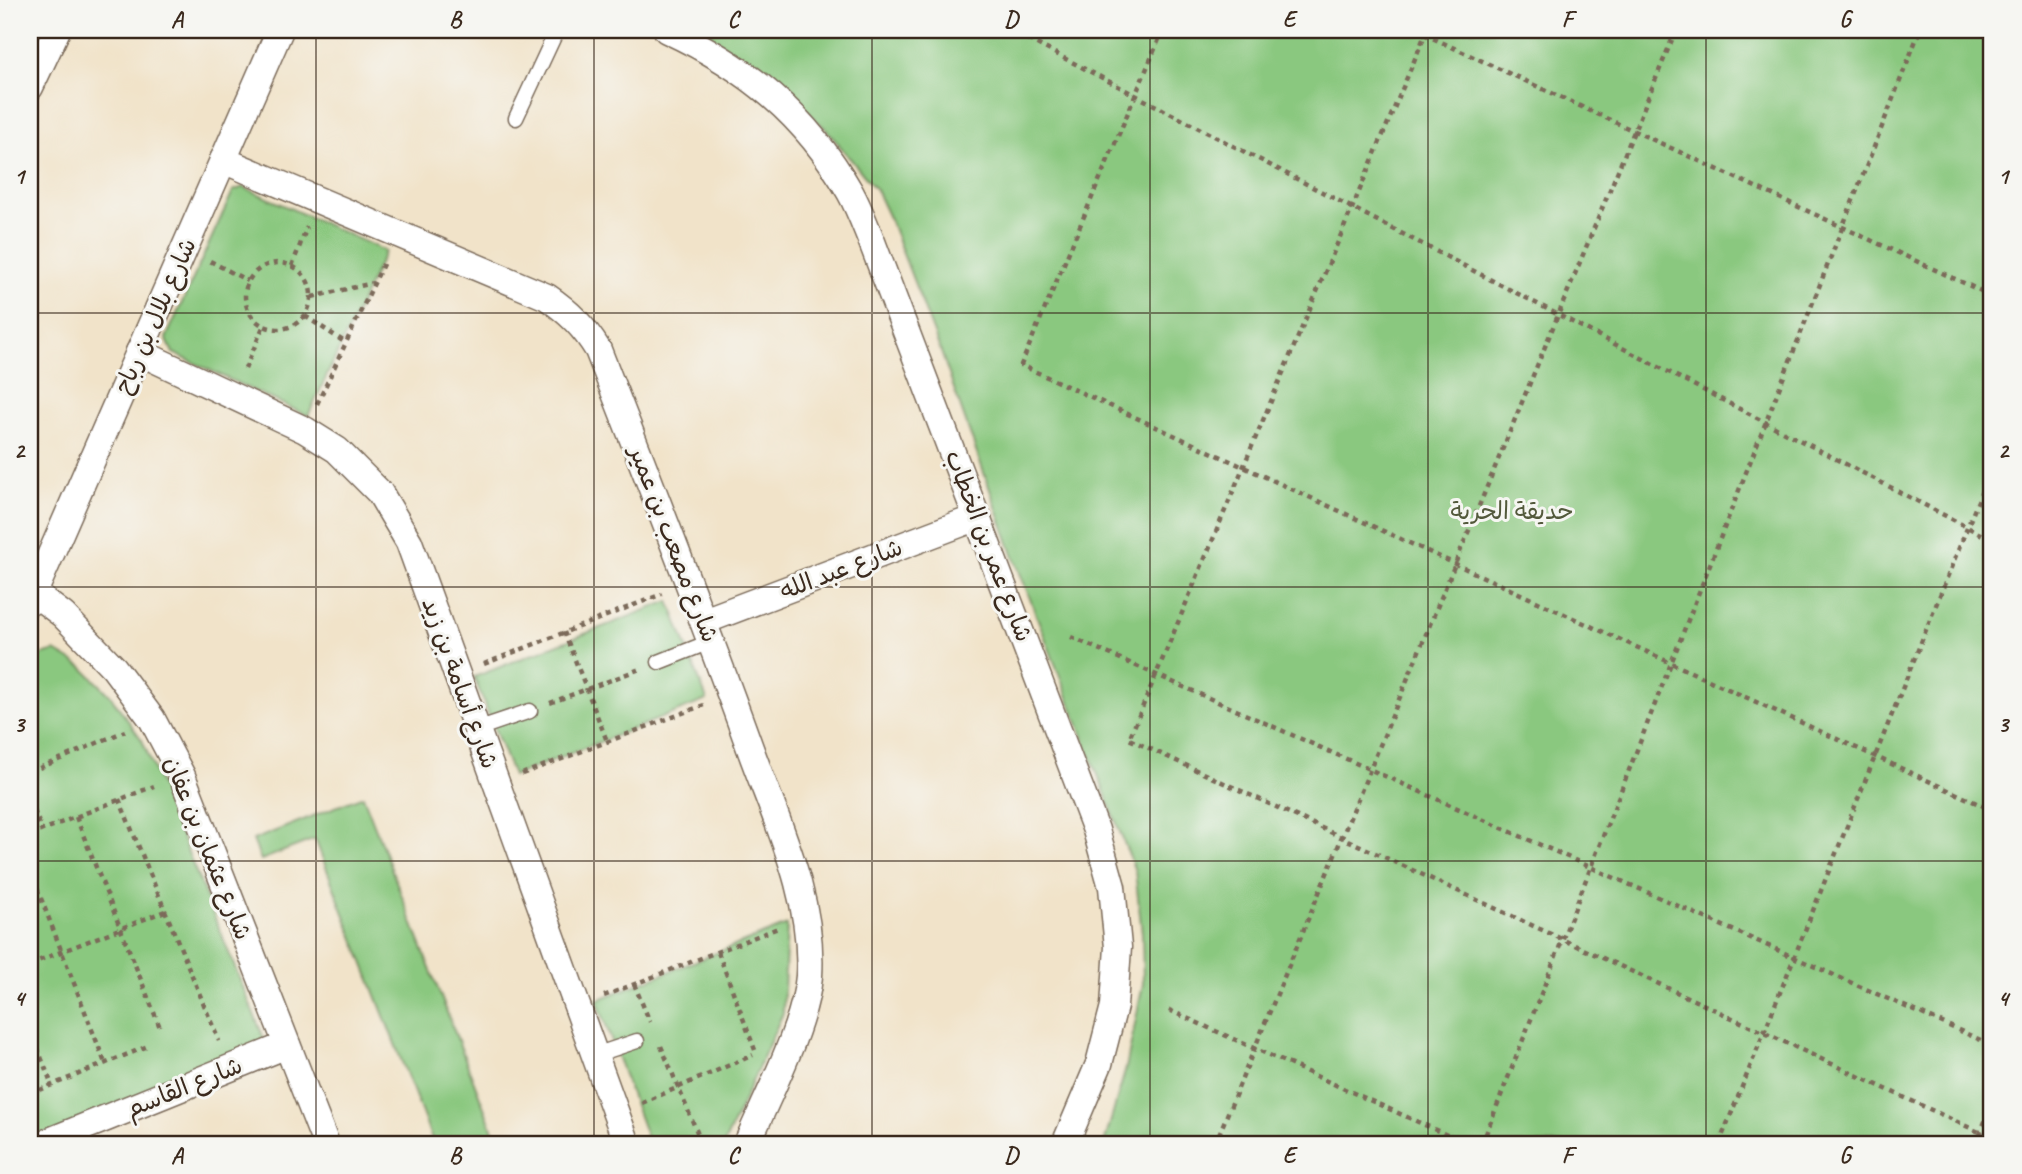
<svg xmlns="http://www.w3.org/2000/svg" width="2022" height="1174" font-family="Caveat,'Playpen Sans Arabic',sans-serif">
<style>
.green{fill:#8ac87f;stroke:#62794e;stroke-width:2}
.lines{fill:none;stroke-linecap:round;stroke-linejoin:round}
.service-casing{stroke:#7b6b5a;stroke-width:17}
.minor-casing{stroke:#7b6b5a;stroke-width:29}
.path{stroke:#7b6b5a;stroke-width:4.5;stroke-dasharray:5 5;stroke-linecap:butt}
.service{stroke:#fff;stroke-width:14}
.minor{stroke:#fff;stroke-width:26}
.grid{fill:none;stroke:#3b2a1e;stroke-width:2;stroke-opacity:0.55}
.labels{text-anchor:middle;dominant-baseline:central;stroke-width:6;stroke-linejoin:round;paint-order:stroke}
.street-label{font-size:24px;fill:#3b2a1e;stroke:#f6f6f2}
.park-label{font-size:24px;fill:#53593b;stroke:#f6f6f2}
.neatline{fill:none;stroke:#3b2a1e;stroke-width:2.5}
.grid-label{font-size:23px;text-anchor:middle;font-weight:bold;fill:#3b2a1e}
</style>
<rect width="100%" height="100%" fill="#f6f6f2"/>
<filter id="ink" filterUnits="userSpaceOnUse"><feTurbulence type="fractalNoise" baseFrequency=".0143" numOctaves="2"/><feDisplacementMap in="SourceGraphic" scale="14" xChannelSelector="R" yChannelSelector="G"/><feConvolveMatrix kernelMatrix="1 2 1 2 8 2 1 2 1" color-interpolation-filters="sRGB"/></filter>
<filter id="wash" filterUnits="userSpaceOnUse"><feTurbulence type="fractalNoise" baseFrequency=".00686" numOctaves="4" result="noise"/><feDisplacementMap in="SourceGraphic" scale="28" xChannelSelector="R" yChannelSelector="G"/><feGaussianBlur stdDeviation="1.57" result="paint"/><feColorMatrix in="noise" values="0 0 0 0 0 0 0 0 0 0 0 0 0 0 0 0 0 1.4 0 .05"/><feComposite in="paint" operator="in"/></filter>
<g filter="url(#wash)">
<rect width="100%" height="100%" fill="#f1e3c9"/>
<g class="green">
<polygon points="699,30 1992,30 1992,1144 1104,1144 1126,1068 1143,984 1142,933 1135,871 1015,560 941,352 890,220 876,190 826,129 784,91 751,63"/>
<polygon points="243,187 385,251 308,416 173,353 166,338 233,191"/>
<polygon points="669,601 707,700 513,776 474,677"/>
<polygon points="55,651 82,667 109,694 142,740 267,1046 30,1144 30,662 32,658"/>
<polygon points="363,796 497,1141 522,1133 526,1144 434,1144 315,839 261,860 253,840"/>
<polygon points="787,925 783,1013 724,1144 649,1144 597,1000"/>
</g>
</g>
<g filter="url(#ink)">
<g class="lines">
<g class="service-casing">
<g id="service">
<polyline points="516,118 557,30"/>
<polyline points="659,662 712,641"/>
<polyline points="477,729 530,711"/>
<polyline points="595,1055 637,1041"/>
</g>
</g>
<g class="minor-casing">
<g id="minor">
<path d="M 667,30 C 747,67 806,115 850,192 C 859,208 865,225 872,242 L 1096,830 L 1112,887 L 1118,947 L 1114,1006 L 1099,1064 L 1065,1144"/>
<polyline points="30,87 57,30"/>
<path d="M 223,160 L 547,297 C 569,312 584,327 598,350 C 650,483 703,617 751,751 C 777,823 814,898 809,976 C 805,1026 767,1097 747,1144"/>
<polyline points="139,352 305,430 337,450 380,493 409,542 627,1144"/>
<polyline points="30,590 63,615 114,668 152,719 182,776 326,1144"/>
<polyline points="30,602 280,30"/>
<polyline points="704,621 978,517"/>
<polyline points="42,1144 287,1045"/>
</g>
</g>
<g class="path">
<polyline points="1010,30 1992,540"/>
<polyline points="1163,30 1021,365 1992,810"/>
<polyline points="1415,30 1992,296"/>
<polyline points="1427,30 1129,739 1992,1138"/>
<polyline points="1978,30 1992,39"/>
<polyline points="210,261 248,281"/>
<circle cx="278" cy="296" r="33"/>
<polyline points="292,266 307,227"/>
<polyline points="312,297 373,283"/>
<polyline points="305,316 346,343"/>
<polyline points="245,369 263,327"/>
<polyline points="317,404 385,260"/>
<polyline points="564,632 607,741"/>
<polyline points="1071,637 1992,1045"/>
<polyline points="484,664 662,594"/>
<polyline points="550,703 640,669"/>
<polyline points="30,772 125,731"/>
<polyline points="522,774 704,705"/>
<polyline points="119,799 219,1041"/>
<polyline points="30,801 42,830"/>
<polyline points="76,817 161,1030"/>
<polyline points="30,835 154,786"/>
<polyline points="30,870 105,1063"/>
<polyline points="718,952 755,1050"/>
<polyline points="30,964 165,911"/>
<polyline points="634,984 650,1022"/>
<polyline points="604,996 778,928"/>
<polyline points="1169,1010 1467,1144"/>
<polyline points="30,1029 52,1085"/>
<polyline points="661,1046 702,1144"/>
<polyline points="30,1094 148,1046"/>
<polyline points="642,1103 753,1055"/>
<polyline points="1215,1144 1676,30"/>
<polyline points="1482,1144 1920,30"/>
<polyline points="1719,1144 1992,466"/>
<polyline points="1976,1144 1992,1104"/>
</g>
<use href="#service" class="service"/>
<use href="#minor" class="minor"/>
</g>
</g>
<path class="grid" d="M 316,30 L 316,1144M 594,30 L 594,1144M 872,30 L 872,1144M 1150,30 L 1150,1144M 1428,30 L 1428,1144M 1706,30 L 1706,1144M 30,313 L 1992,313M 30,587 L 1992,587M 30,861 L 1992,861"/>
<g class="labels">
<g class="street-label">
<text transform="translate(155 316) rotate(-66)">شارع بلال بن رباح</text>
<text transform="translate(674 544) rotate(69)">شارع مصعب بن عمير</text>
<text transform="translate(989 546) rotate(69)">شارع عمر بن الخطاب</text>
<text transform="translate(841 569) rotate(-21)">شارع عبد الله</text>
<text transform="translate(460 683) rotate(70)">شارع أسامة بن زيد</text>
<text transform="translate(208 848) rotate(68)">شارع عثمان بن عفان</text>
<text transform="translate(184 1087) rotate(-22)">شارع القاسم</text>
</g>
<g class="park-label">
<text x="1512" y="511">حديقة الحرية</text>
</g>
</g>
<rect width="2022" height="1174" fill="none" stroke="#f6f6f2" stroke-width="77"/>
<rect x="38" y="38" width="1945" height="1098" class="neatline"/>
<g class="grid-label">
<text x="177" y="27">A</text>
<text x="455" y="27">B</text>
<text x="733" y="27">C</text>
<text x="1011" y="27">D</text>
<text x="1289" y="27">E</text>
<text x="1567" y="27">F</text>
<text x="1845" y="27">G</text>
<text x="19" y="184">1</text>
<text x="2003" y="184">1</text>
<text x="19" y="458">2</text>
<text x="2003" y="458">2</text>
<text x="19" y="732">3</text>
<text x="2003" y="732">3</text>
<text x="19" y="1006">4</text>
<text x="2003" y="1006">4</text>
<text x="177" y="1163">A</text>
<text x="455" y="1163">B</text>
<text x="733" y="1163">C</text>
<text x="1011" y="1163">D</text>
<text x="1289" y="1163">E</text>
<text x="1567" y="1163">F</text>
<text x="1845" y="1163">G</text>
</g>
</svg>
